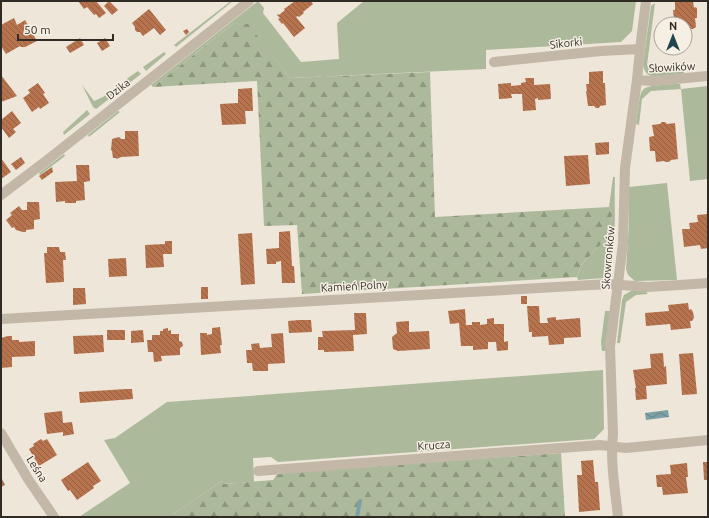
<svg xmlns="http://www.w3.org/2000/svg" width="709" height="518" font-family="Ubuntu,sans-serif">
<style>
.green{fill:#acba9b}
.forest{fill:url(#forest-firs)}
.water{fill:url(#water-waves)}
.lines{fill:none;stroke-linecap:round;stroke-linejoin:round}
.stream{stroke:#7ca0a6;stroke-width:4}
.building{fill:url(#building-back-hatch)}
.minor{stroke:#c3b7a7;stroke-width:10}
.labels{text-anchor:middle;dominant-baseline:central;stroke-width:3;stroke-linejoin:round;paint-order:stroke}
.street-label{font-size:11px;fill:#312b26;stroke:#f6f0e4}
</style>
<defs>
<pattern id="forest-firs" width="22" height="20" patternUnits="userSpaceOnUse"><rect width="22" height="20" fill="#acba9b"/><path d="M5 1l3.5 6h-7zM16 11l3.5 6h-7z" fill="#8d977e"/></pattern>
<pattern id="water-waves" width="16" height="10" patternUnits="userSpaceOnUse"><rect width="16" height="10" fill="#7ca0a6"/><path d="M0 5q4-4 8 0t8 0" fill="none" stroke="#668387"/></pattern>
<pattern id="building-back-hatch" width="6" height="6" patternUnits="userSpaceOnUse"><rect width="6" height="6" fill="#b6734e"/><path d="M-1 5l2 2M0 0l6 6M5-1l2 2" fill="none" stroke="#955f41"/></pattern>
</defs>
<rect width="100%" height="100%" fill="#ede6d9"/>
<g class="green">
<polygon points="231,1 233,1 176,47 174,45"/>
<polygon points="258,1 264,8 263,13 301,62 339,59 337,23 364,1 636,1 632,31 621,42 486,50 486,69 290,78 248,25 234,23 153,87 151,85"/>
<path d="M 655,3 L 647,65 L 655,73 L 684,71 L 684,74 C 677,75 659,78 652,76 C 646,75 644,70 643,65 L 651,6 Z"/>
<polygon points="164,52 166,54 146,71 143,67"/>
<polygon points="138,71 141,74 128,84 125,80"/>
<polygon points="120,84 123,88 96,109 93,107 82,85 94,101 103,97"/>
<path d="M 680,84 L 681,89 L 708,86 L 708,179 L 690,181 L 681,89 L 651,91 L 642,99 L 639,125 L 636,124 L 640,96 C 641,93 642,90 645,88 C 651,85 672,84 680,84 Z"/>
<polygon points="87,110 90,114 64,135 63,132"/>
<polygon points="118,111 120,112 89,137 88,135"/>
<polygon points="64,154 65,156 40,175 39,173"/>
<path d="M 613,177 L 615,177 C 614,208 617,240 610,270 L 608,273 L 604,274 L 604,278 L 578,280 L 577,277 L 581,265 L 609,236 L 612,214 L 609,207 Z"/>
<polygon points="667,183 677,280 635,281 628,275 626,269 629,224 629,187"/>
<polygon points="631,291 645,291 648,294 636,295 626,302 620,343 617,343 622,300 624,295"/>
<polygon points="605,311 610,311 606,351 602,351 601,342"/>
<polygon points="603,370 604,429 594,439 278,462 271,457 253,458 254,482 223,484 222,481 169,517 79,517 130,483 104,440 115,438 167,402"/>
</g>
<g class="forest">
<polygon points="234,23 248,24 290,78 430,72 435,217 609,207 612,214 609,236 581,265 577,277 302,294 297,225 264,226 257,81 153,87"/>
<polygon points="561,453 565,517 169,517 222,481 224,484 273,480 278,473"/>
</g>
<polygon class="water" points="668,410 669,417 646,420 645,413"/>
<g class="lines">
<polyline class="stream" points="357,517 360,501"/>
</g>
<g class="building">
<polygon points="78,1 96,1 106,13 99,18 96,14 94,15 87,7 84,9"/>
<polygon points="109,1 118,10 112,15 104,6"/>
<polygon points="295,1 311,1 313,4 303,12 304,13 299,17 298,16 296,17 305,28 294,37 283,23 282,24 278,19 280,18 277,15 278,14 279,15 285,10 284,9"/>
<polygon points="675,1 693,1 694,8 695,7 697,8 697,18 695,18 696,27 693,29 689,29 687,28 685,28 685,24 677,24 676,19 674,19 673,10 675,10"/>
<polygon points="149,9 166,30 160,35 154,28 143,36 140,32 137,32 135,30 135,27 132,23"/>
<polygon points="14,18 17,25 25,20 37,41 25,47 21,47 20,46 6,54 1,46 1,25"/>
<polygon points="187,29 189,32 186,35 183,31"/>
<polygon points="80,38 84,45 70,53 66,47"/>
<polygon points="105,38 110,46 102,51 97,43"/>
<polygon points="603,71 603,83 605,83 606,105 600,106 599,108 596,108 594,106 588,106 586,91 587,91 586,84 589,84 589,72"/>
<polygon points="1,75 17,96 1,102"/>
<polygon points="525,78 534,78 534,85 550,84 551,99 538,100 538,98 535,99 536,110 523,111 522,94 511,94 512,98 499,99 498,84 511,83 511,86 521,85 521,83 526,82"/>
<polygon points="38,83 45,93 43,94 49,103 40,109 39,107 32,112 23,98 30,93 28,90"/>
<polygon points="252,88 253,111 245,111 246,124 222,125 220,104 238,103 238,89"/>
<polygon points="12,111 21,123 13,129 16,132 9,138 1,127 1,120"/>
<polygon points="662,122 665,122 667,124 675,123 678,159 671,160 669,162 666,162 664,161 656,162 655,151 650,151 649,137 654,136 652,125 660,124"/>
<polygon points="125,131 138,131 139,156 121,157 117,159 116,158 113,158 112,151 111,150 112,139 119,137 121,139 125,139"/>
<polygon points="609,142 609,154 596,155 595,143"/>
<polygon points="588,155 590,184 566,186 564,156"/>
<polygon points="21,157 25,163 16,170 11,164"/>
<polygon points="1,158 11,172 1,179"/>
<polygon points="76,165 89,165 90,181 84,182 85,200 76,201 76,203 65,203 65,201 56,202 55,182 77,181"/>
<polygon points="52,167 53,172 42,180 39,176"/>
<polygon points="27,202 39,202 40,219 34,220 34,229 26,230 26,232 23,232 16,230 14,227 12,228 6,220 12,215 10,213 19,206 22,210 27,210"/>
<polygon points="708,214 708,248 701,249 700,245 684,247 682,229 690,229 689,223 698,222 697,215"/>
<polygon points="290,231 292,266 294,266 295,283 282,283 281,261 276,262 276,264 267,264 266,249 279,248 279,232"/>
<polygon points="252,233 255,284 241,285 238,234"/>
<polygon points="165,241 172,241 172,254 163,254 164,267 146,268 145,245 165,244"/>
<polygon points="47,247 59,247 60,252 65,252 66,260 63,260 64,282 46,283 44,253 47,253"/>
<polygon points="126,258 127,276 109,277 108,259"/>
<rect x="201" y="287" width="7" height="12"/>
<polygon points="73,288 85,288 86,304 73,305"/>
<rect x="521" y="296" width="6" height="8"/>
<polygon points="688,303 689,310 691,309 693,312 694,318 692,321 690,321 691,328 671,330 670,324 646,326 645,313 669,311 668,305"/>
<polygon points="527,306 539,306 540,323 548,323 547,318 556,317 556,320 580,318 581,337 564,338 564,344 549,345 548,336 532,337 532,332 529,332"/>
<polygon points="465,309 466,325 472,325 472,322 480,322 480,325 487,324 487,319 494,318 494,324 504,324 504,342 508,341 508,350 497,351 496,342 488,342 488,349 473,350 473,346 461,346 459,323 450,324 448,311"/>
<polygon points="354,313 366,313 367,334 353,335 354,351 324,352 324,350 318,350 318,337 323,337 322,331 355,330"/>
<polygon points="299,320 311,320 312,332 289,333 288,321"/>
<polygon points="409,321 409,332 429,331 430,349 398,351 393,349 392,337 397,333 396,322"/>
<polygon points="220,327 222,345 220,345 221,353 201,355 200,333 207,333 207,335 212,334 212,328"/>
<polygon points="168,328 168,331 171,330 171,334 179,334 179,341 182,342 183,346 180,348 180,355 161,356 162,361 154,362 153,352 148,352 147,340 152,340 152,335 160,335 160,331 163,331 163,329"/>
<rect x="107" y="330" width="18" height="10"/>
<polygon points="143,330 144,342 131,343 131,331"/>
<polygon points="283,333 285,363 268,364 268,371 253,371 252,363 247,363 246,350 252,350 251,344 259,343 260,348 272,347 271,334"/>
<polygon points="103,335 104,352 74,354 73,336"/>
<polygon points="8,336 12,336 12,340 19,340 19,342 35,341 35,356 12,357 12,367 1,368 1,338"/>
<polygon points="663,353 664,367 666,366 667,384 646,386 647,399 636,400 635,388 636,388 633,370 651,368 650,354"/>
<polygon points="693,353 697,394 682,395 679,354"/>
<polygon points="126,389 132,389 133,399 80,403 79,392"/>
<polygon points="62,411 63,423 72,422 74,434 63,436 63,432 47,434 44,413"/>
<polygon points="41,439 43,441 47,439 57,455 39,466 29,449 34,446 33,444"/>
<polygon points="593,460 595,482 598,482 600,510 579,512 577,475 582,475 581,461"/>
<polygon points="88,462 101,481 93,486 94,488 77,500 70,490 68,491 61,480"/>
<polygon points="703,462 708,462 708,480 704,480"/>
<polygon points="687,463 688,477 686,477 688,493 663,495 662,487 657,487 656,475 671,474 670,465"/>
<polygon points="1,477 5,485 1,487"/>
</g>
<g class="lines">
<g class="minor">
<polyline points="494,62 601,51 640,49"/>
<polyline points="637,80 653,81 708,76"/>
<polyline points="1,195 46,161 249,1"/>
<polyline points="1,319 609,284 647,287 680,285 708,283"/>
<polyline points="1,433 28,479 54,517"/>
<polyline points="258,471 600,445 626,448 708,440"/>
<path d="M 618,517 C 615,489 610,461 613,434 L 610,347 L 623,243 L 625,168 L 637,80 L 640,49 L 646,1"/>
</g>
</g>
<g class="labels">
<g class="street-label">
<text transform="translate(566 43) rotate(-6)">Sikorki</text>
<text transform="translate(672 67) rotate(-3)">Słowików</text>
<text transform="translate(118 89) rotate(-38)">Dzika</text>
<text transform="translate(608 258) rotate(-85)">Skowronków</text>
<text transform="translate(354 286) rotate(-3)">Kamień Polny</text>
<text transform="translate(434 445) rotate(-4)">Krucza</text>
<text transform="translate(37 469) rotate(58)">Leśna</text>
</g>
</g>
<rect width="709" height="518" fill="none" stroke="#312b26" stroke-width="4"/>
<g transform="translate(673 36)"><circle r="19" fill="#f6f0e4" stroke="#a7a198"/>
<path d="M0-3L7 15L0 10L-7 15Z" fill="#21454d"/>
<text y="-6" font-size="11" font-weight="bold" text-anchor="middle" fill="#312b26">N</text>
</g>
<path d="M18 34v6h95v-6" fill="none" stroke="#312b26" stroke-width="2"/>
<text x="24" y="34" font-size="12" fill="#312b26" stroke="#f6f0e4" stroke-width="3" paint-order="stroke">50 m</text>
</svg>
